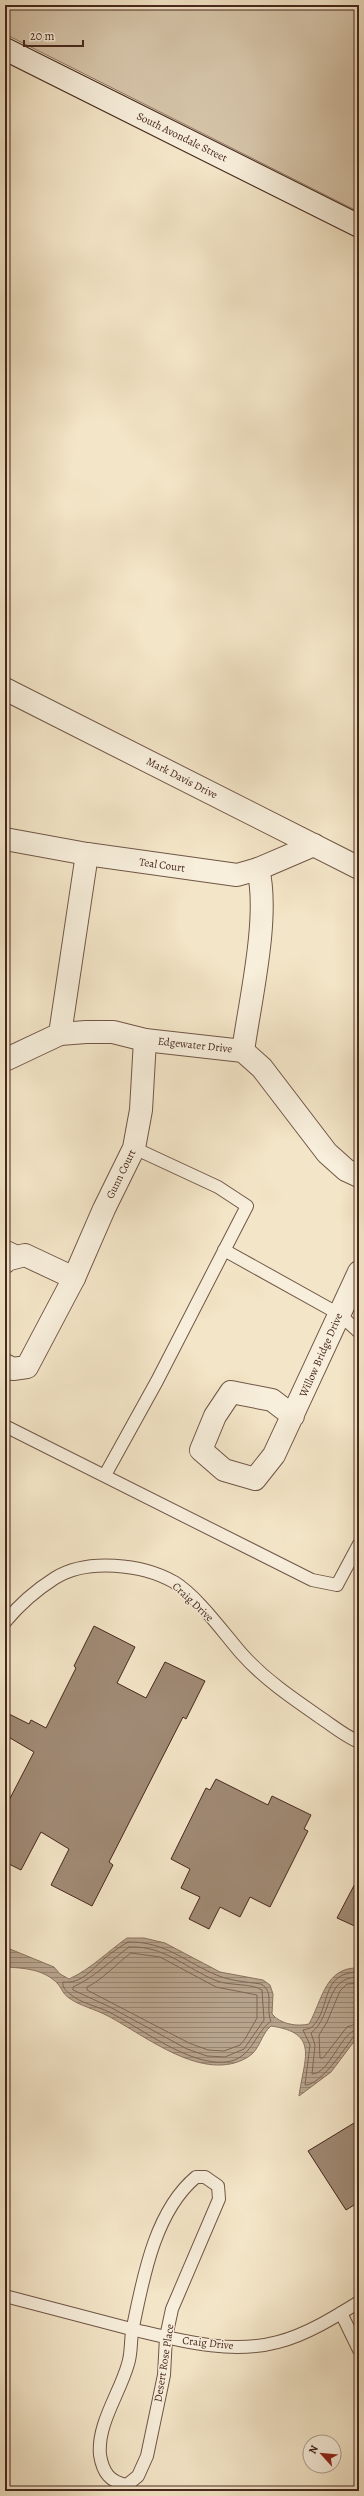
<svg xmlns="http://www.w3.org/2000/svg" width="364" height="2496" font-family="Alegreya,serif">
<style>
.green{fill:#d6c5aa;stroke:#8e7663}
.water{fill:url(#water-rules);stroke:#8a7260}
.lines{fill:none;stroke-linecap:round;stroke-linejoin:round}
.shore{stroke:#7f6654;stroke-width:1}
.building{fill:#a08a75;stroke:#46271c}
.lane-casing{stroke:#715647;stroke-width:14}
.street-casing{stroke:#715647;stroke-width:24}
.secondary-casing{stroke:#46271c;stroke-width:24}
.lane{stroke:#f7eedb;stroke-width:12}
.street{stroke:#f7eedb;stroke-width:22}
.secondary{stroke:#f7eedb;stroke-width:22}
.labels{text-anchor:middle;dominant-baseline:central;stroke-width:3;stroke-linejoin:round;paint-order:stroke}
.street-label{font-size:11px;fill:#46271c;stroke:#f7eedb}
</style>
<defs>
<pattern id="water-rules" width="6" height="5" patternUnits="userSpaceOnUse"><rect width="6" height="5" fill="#b8a48d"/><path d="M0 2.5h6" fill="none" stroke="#978672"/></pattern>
</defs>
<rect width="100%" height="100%" fill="#f3e5c7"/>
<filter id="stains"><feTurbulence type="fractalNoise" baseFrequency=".005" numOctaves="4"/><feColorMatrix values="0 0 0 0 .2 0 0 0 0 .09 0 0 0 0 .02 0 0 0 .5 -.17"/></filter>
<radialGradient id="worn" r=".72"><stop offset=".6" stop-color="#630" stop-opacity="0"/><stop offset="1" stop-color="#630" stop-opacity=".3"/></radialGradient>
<polygon class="green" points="5,5 359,5 359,212 5,34"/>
<path class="water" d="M 127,1938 L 144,1938 L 165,1943 L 220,1972 L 263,1980 L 270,1985 L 273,1994 L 272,2014 C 280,2024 297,2027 309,2024 C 322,2001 325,1967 358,1968 L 359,2035 L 331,2072 L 299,2096 C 304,2058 320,2033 271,2026 C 261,2034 260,2050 248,2057 C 204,2084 146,2036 108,2016 C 95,2009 80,2006 69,1998 C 63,1994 62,1989 58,1984 C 44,1969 24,1968 5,1967 L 5,1947 L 54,1967 L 60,1974 L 69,1979 C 91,1969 107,1952 127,1938 Z"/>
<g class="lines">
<g class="shore">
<path d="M 128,1942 C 166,1941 186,1963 219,1976 C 232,1981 247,1982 261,1984 C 275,1992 265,2008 271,2021 C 254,2034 252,2059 226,2062 C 189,2066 141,2028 109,2012 C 97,2006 80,2003 70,1994 C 66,1991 62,1987 63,1982 C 82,1984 92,1969 105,1958 C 112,1952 120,1947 128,1942 Z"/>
<path d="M 129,1947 C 164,1945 187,1969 217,1981 C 231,1986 251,1983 262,1990 L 264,2020 L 244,2049 L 225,2057 L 207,2056 L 187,2049 L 110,2007 L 73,1990 L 73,1987 C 95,1977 110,1961 129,1947 Z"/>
<path d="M 131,1953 L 160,1957 L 216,1987 L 257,1995 L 257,2018 L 245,2039 L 240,2045 L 224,2051 L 208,2050 L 189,2043 L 87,1990 L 87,1987 C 101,1981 117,1963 131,1953 Z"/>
<path d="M 359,1972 C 319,1972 332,2008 312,2027 C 309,2029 306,2029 303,2030 L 310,2045 L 305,2085 C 320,2086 346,2047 354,2036 L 359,2034"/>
<path d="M 359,1977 C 324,1976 333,2017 311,2033 L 315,2045 L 312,2074 C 330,2074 341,2030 359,2029"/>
<polyline points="359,1983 347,1984 340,1991 327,2022 319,2035 320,2058 323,2058 347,2027 359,2023"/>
</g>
</g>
<g class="building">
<polygon points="94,1626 135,1647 117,1683 146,1698 165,1662 205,1681 186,1719 183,1717 109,1862 113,1865 92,1906 51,1885 69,1849 41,1832 21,1870 5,1862 5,1808 34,1752 5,1735 5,1712 29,1724 31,1720 46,1728 76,1668 74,1666"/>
<polygon points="216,1779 268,1805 272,1796 311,1815 304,1829 308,1831 270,1907 250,1897 240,1917 220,1907 209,1929 189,1919 200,1897 181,1888 190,1869 171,1859 206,1788 210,1790"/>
<polygon points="359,1876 359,1928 337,1918"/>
<polygon points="359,2120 359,2202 346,2210 308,2151"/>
</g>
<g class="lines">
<g class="lane-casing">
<g id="lane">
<polyline points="5,1246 24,1255"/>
<polyline points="224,1250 339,1314 359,1332"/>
<polyline points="5,1426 312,1580 337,1585 359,1544"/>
<polyline points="105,1475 157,1381 247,1206 218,1187 134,1148"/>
<path d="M 5,1622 C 19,1605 36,1590 55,1578 C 87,1558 142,1564 174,1582 C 197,1596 223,1632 241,1653 C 264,1679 292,1698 321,1718 C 333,1726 345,1736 359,1742"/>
<path d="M 196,2177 L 205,2177 L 218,2186 L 219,2199 L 172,2309 L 166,2337 L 164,2375 L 147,2456 L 138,2476 L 127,2485 C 110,2482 103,2473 100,2455 C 97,2424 120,2393 128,2364 C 132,2352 130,2339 133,2327 C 143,2278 155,2211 196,2177 Z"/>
<path d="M 5,2296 C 47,2307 89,2318 131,2329 C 178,2340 230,2355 278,2342 C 306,2335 335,2317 359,2302"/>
<polyline points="341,2313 359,2350"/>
</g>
</g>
<g class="street-casing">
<g id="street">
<polyline points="5,689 359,868"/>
<polyline points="5,839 87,854 237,875 258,869 314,845"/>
<polyline points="60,1034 87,854"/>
<path d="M 243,1051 C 250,1001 270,916 258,869"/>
<polyline points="5,1060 60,1034 86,1032 113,1032 145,1040 243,1051 262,1068 327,1153 346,1170 359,1176"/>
<polyline points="5,1262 6,1260 25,1255 74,1278"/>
<polyline points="5,1365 13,1369 27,1367 74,1278 104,1209 134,1148 141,1110 145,1040"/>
<polyline points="293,1416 272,1400 231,1392 215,1416 201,1450 224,1470 255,1479 274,1455 359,1272"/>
</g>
</g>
<g class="secondary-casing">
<polyline id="secondary" points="5,49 359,226"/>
</g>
<use href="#lane" class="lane"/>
<use href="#street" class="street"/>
<use href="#secondary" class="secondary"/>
</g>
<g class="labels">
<g class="street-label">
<text transform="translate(182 137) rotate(26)">South Avondale Street</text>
<text transform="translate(182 778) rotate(27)">Mark Davis Drive</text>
<text transform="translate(162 865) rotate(8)">Teal Court</text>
<text transform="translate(195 1045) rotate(6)">Edgewater Drive</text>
<text transform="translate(121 1174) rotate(-64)">Gunn Court</text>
<text transform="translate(321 1355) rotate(-66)">Willow Bridge Drive</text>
<text transform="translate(193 1602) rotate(43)">Craig Drive</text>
<text transform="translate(208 2343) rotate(6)">Craig Drive</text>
<text transform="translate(164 2363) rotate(-81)">Desert Rose Place</text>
</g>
</g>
<rect width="364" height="2496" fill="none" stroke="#f3e5c7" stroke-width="20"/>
<rect x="6" y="6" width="352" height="2484" fill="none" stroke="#46271c" stroke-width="2"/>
<rect x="10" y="10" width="344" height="2476" fill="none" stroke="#46271c"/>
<g transform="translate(322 2454) rotate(297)"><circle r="19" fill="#f7eedb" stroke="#b09e8f"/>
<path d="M0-3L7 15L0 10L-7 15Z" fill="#8f2418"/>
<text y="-6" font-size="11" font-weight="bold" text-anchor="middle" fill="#46271c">N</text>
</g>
<path d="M24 40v6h59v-6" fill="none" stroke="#46271c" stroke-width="2"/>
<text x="30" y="40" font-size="12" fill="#46271c" stroke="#f7eedb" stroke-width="3" paint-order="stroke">20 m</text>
<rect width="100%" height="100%" filter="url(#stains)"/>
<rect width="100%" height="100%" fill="url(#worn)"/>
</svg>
